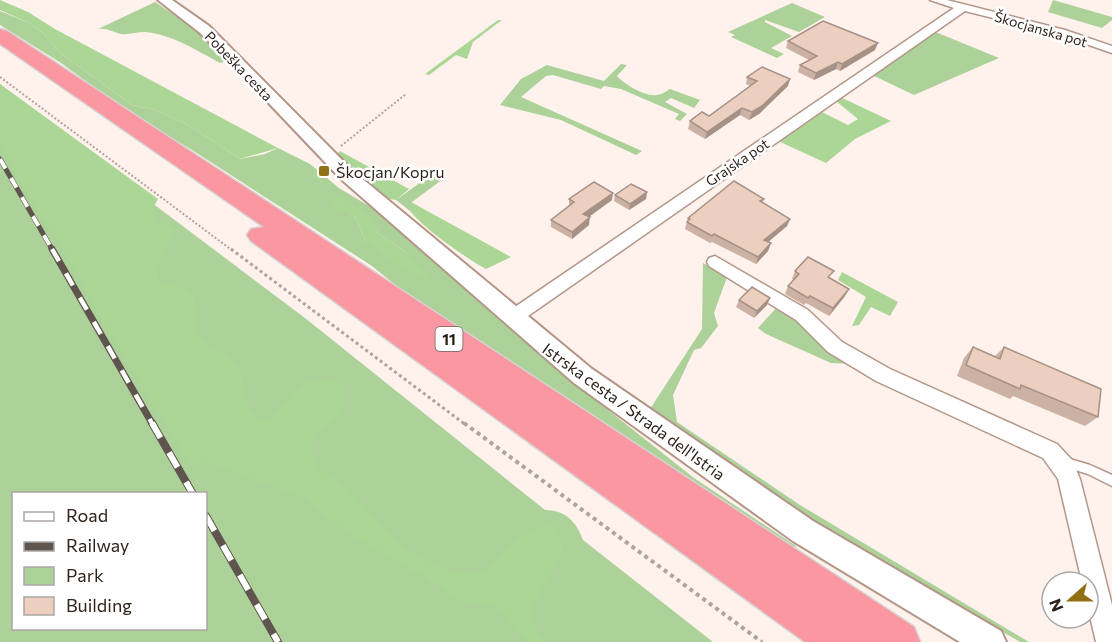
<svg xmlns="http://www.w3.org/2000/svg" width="1112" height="642" font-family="Commissioner,sans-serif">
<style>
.green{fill:#acd199;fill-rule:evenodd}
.forest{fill:#abd696}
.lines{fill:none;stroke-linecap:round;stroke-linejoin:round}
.service-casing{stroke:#b39688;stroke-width:3}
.minor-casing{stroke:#b39688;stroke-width:3}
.tertiary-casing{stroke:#b39688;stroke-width:4}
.trunk-casing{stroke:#d5d3d2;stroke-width:3}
.path-far2{stroke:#afa39d;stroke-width:2;stroke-dasharray:2 2;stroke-linecap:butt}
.path-far1{stroke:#afa39d;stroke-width:3;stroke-dasharray:3 3;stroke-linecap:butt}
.path{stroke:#afa39d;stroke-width:4;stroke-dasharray:4 4;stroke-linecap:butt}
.service{fill:#fff;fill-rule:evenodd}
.minor{fill:#fff;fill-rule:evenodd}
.tertiary{fill:#fff;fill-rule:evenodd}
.trunk{fill:#fa97a0;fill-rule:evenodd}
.rail-far2-casing{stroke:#5f544e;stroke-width:5}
.rail-far1-casing{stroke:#5f544e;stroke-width:7}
.rail-casing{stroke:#5f544e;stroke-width:8}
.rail-far2{stroke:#fff;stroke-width:4;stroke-dasharray:11;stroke-linecap:butt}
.rail-far1{stroke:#fff;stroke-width:4.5;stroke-dasharray:14;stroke-linecap:butt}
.rail{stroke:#fff;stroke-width:6;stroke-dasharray:17;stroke-linecap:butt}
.wall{fill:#ccb2a4}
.shaded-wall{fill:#a69186}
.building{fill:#edcfbf;stroke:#a69186;stroke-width:1.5}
.poi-dot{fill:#907015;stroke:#fff;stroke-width:2}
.labels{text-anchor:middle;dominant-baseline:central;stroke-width:5;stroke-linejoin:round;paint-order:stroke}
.far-street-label{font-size:14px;fill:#2d221c;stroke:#fff}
.shield{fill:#fff;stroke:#6c6460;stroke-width:1.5}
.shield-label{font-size:15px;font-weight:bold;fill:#2d221c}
.poi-label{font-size:16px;fill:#2d221c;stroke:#fff;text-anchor:start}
.street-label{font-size:16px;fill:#2d221c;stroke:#fff}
</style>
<rect width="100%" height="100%" fill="#fff2ec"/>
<g class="green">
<polygon points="1053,0 1112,17 1112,20 1102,28 1048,12"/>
<path d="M 155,2 L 198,31 L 228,61 L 220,63 C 198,51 171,34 145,32 C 137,32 129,35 121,34 C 112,32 108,28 98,29 Z"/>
<polygon points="792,3 825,17 799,32 765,20 765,22 792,36 771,48 784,54 777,58 731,37 735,35 728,32"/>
<path d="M 0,11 L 29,23 L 43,33 L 60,53 L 132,105 L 155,110 L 188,125 L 240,159 L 265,154 L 278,148 L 310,164 L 339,188 L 374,209 L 574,383 L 694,478 L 796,546 L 792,555 L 431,314 L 372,266 L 189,148 L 139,120 L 61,63 L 0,25 ZM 350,214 L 368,216 L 377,232 L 410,255 L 365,241 L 356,218 Z"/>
<polygon points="933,31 999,58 914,95 870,74"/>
<path d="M 621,64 L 627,65 L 617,76 C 624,84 645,97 657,95 C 661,95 667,91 670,89 L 700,100 L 694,108 L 671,98 L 665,102 L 687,114 L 680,121 L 675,119 L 679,114 L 621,89 L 604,86 L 601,89 L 553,75 L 546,76 L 521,97 L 642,151 L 636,155 L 561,120 L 500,105 L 521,79 L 547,65 L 604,81 Z"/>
<path d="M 0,84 L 79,148 L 305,318 L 545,510 C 565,510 576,521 583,540 L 713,642 L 0,642 ZM 14,494 L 206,494 L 206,628 L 14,628 Z"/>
<polygon points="432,174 443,179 412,202 410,211 396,200"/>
<polygon points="703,263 727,277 714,313 718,326 701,348 694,350 673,395 677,422 800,505 1029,642 1020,642 823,527 650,409 702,329"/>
<polygon points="778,306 787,310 853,364 831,363 766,334 758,328"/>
</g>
<g class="forest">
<polygon points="0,0 28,12 55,29 278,148 240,159 188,125 155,110 132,105 60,53 43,33 29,23 0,10"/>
<polygon points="498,20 502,20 473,42 467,59 456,55 429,75 425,74"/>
<path d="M 0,84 L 158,199 L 153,208 L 158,222 L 175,228 C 173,248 157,251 159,280 C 168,284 181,286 189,292 C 202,301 190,322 199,336 C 208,350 231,351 239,367 C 248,387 239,406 263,420 C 278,413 282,402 294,391 C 308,377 331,376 346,387 L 343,413 C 328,423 308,434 313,455 C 316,472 333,477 345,486 C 369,506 387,537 414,553 C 429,561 448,571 465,574 C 489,577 497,553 512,542 C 523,533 536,529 550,525 L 559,530 L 563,553 L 532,606 L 533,621 L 540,636 L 547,642 L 527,642 L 514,630 L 504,612 L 486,604 L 471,604 L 455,598 L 424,577 L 342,530 L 306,498 L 206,463 L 191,466 L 119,350 L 64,251 L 41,217 L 0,146 Z"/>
<polygon points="838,96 891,121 855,139 826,163 776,140 822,112 848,125 858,119 837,102"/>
<polygon points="340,151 409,189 396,200 390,199 335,156"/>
<polygon points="335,195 340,195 369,216 377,232 410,255 429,274 428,278 424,279 379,254 365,241 356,218 350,214 334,210 332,202"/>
<path d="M 411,202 L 511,257 L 486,269 C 467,259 423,228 410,211 Z"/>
<polygon points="842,272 898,302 890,316 871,307 859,325 852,326 866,297 838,280"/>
</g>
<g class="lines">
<g class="service-casing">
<polygon id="service" points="1063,457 1090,465 1112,475 1112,486 1088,474 1059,465 1058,462 1059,459"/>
</g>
<g class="minor-casing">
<g id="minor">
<polygon points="930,0 947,0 1065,30 1112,46 1112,53 1057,34 965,11 518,323 512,325 506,323 503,318 506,313 954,8"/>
<polygon points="715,256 808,310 842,342 890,369 1057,444 1072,460 1080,479 1112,605 1112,642 1096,642 1088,608 1088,582 1082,582 1058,479 1043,458 876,381 828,352 796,320 709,266 707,262 709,258"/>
</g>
</g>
<g class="tertiary-casing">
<polygon id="tertiary" points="158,0 172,0 209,26 353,171 592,369 813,521 1001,631 1006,642 960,642 793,541 574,383 341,179 224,56 199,32"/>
</g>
<g class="trunk-casing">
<polygon id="trunk" points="0,29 7,31 914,627 920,642 805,642 251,241 247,235 251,229 264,227 0,44"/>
</g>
<g class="path-far2">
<polyline points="0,77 233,251"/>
<polyline points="341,146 406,94"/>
</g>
<polyline class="path-far1" points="231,249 466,425"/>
<polyline class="path" points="464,423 762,642"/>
<use href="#service" class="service"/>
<use href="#minor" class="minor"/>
<use href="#tertiary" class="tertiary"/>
<use href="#trunk" class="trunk"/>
<g class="rail-far2-casing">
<polyline id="rail-far2" points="0,159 53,251"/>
</g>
<g class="rail-far1-casing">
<polyline id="rail-far1" points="52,249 153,425"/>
</g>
<g class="rail-casing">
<g id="rail">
<polyline points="152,423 193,494"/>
<polyline points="206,516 278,642"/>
</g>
</g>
<use href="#rail-far2" class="rail-far2"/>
<use href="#rail-far1" class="rail-far1"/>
<use href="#rail" class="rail"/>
</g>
<g class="wall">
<polygon points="788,41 875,50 840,71 836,69 814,80 798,72 800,65 809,60 786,48"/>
<polygon points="747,77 788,86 759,114 749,120 740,115 705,139 688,129 690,121 709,116 750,86 746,84"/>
<polygon points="615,195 646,199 629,210 614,201"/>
<polygon points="569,199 612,200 589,217 589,225 572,239 551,227 551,220 569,206"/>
<polygon points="764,199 763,203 790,219 787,226 768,242 771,243 768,251 756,264 712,242 710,243 685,229 688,218"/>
<polygon points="795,271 830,278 845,296 829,316 806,303 804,305 785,294 788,286 794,280 792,279"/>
<polygon points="770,298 767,305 754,318 736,307 739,300"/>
<polygon points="973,347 995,356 1004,347 1098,417 1085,426 1013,396 1010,399 957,376 964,358"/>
</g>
<g class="shaded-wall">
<polygon points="878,43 875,50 840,71 842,64"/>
<polygon points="838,62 836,69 814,80 816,73"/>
<polygon points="790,79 788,86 759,114 749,120 752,112"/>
<polygon points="742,108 740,115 705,139 707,132"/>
<polygon points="647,192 646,199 629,210 630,204"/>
<polygon points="613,193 612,200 583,221 583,214"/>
<polygon points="590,217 589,225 572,239 572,232"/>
<polygon points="790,219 787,226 761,248 764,240"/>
<polygon points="771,243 768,251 756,264 758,257"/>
<polygon points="849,289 845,296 829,316 833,308"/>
<polygon points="770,298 767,305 754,318 757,311"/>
</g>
<g class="building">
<polygon points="823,21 878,43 842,64 838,62 816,73 800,65 817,56 788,41"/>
<polygon points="762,67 790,79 762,106 752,112 742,108 707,132 690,121 702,112 709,116 757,81 747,77"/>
<polygon points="734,181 764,199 760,201 790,219 764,240 771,243 758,257 714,234 712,236 687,222 690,219 688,218"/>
<polygon points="594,182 613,193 583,214 590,217 572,232 551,220 574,202 569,199"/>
<polygon points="631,184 647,192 630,204 615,195"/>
<polygon points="808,257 834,271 828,277 849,289 833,308 810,296 808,298 788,286 799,274 795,271"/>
<polygon points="752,287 770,298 757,311 739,300"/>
<polygon points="973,347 1000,359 1004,347 1101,389 1098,417 1021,385 1020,389 966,365"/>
</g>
<rect class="poi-dot" x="318" y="165" width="12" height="12" rx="3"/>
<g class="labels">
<g class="far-street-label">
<text transform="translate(1041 29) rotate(16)">Škocjanska pot</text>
<text transform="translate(239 66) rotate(46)">Pobeška cesta</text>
<text transform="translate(737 162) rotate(-34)">Grajska pot</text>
</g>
<rect class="shield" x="435.5" y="327" width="27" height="24" rx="4.5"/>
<g class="shield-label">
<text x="449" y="339">11</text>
</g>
<g class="poi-label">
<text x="336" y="171">Škocjan/Kopru</text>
</g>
<g class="street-label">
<text transform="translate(634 411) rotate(36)">Istrska cesta / Strada dell'Istria</text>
</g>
</g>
<rect x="12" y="492" width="195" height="138" fill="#ffffff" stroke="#aba7a4" stroke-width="1.5"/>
<rect x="24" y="512" width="30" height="9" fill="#ffffff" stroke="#aba7a4" stroke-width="1.5"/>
<text x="66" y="522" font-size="18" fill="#2d221c">Road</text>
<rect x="24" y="542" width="30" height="9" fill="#5f544e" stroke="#aba7a4" stroke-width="1.5"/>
<text x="66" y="552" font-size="18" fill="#2d221c">Railway</text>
<rect x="24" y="567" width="30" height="18" fill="#acd199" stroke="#aba7a4" stroke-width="1.5"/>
<text x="66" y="582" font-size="18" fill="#2d221c">Park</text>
<rect x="24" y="597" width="30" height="18" fill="#edcfbf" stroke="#aba7a4" stroke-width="1.5"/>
<text x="66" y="612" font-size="18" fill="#2d221c">Building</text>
<g transform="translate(1070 600) rotate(249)"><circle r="28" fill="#ffffff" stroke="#aba7a4" stroke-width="1.5"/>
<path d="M0-4.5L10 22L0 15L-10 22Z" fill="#907015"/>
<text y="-9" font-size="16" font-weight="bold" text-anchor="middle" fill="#2d221c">N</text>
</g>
</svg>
